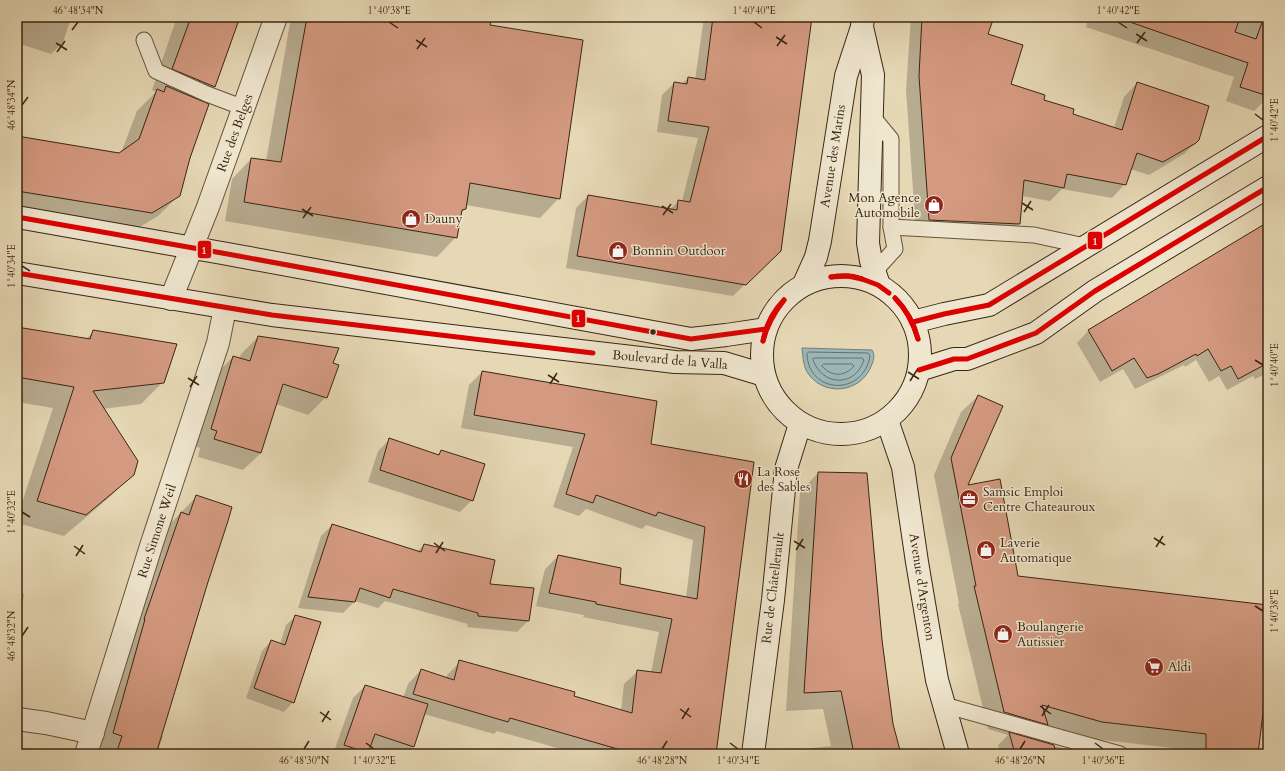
<svg xmlns="http://www.w3.org/2000/svg" width="1285" height="771" font-family="Cardo,serif">
<style>
.water{fill:#9bb7b9;stroke:#757d77}
.shadow{fill:#0003}
.lines{fill:none;stroke-linecap:round;stroke-linejoin:round}
.shore{stroke:#6b6e66;stroke-width:1}
.building{fill:#d49a81;stroke:#3b2513}
.service-casing{stroke:#66523c;stroke-width:17}
.minor-casing{stroke:#66523c;stroke-width:24}
.secondary-casing{stroke:#3b2513;stroke-width:24}
.service{stroke:#efe6cf;stroke-width:15}
.minor{stroke:#efe6cf;stroke-width:22}
.secondary{stroke:#efe6cf;stroke-width:22}
.bus-1-casing{stroke:#efe6cf;stroke-width:8}
.bus-1{stroke:#d00;stroke-width:5}
.ticks{fill:none;stroke:#3b2513;stroke-width:1.5}
.bus-dot{fill:#3b2513;stroke:#efe6cf;stroke-width:1.5}
.labels{text-anchor:middle;dominant-baseline:central;stroke-width:3;stroke-linejoin:round;paint-order:stroke}
.street-label{font-size:13px;fill:#3b2513;stroke:#efe6cf}
.poi-label{font-size:13px;fill:#3b2513;stroke:#efe6cf;text-anchor:start}
.line-badge{stroke:#efe6cf;stroke-width:1.5}
.badge-label{font-size:11px;text-anchor:middle;font-weight:bold;fill:#fff}
.neatline{fill:none;stroke:#3b2513;stroke-width:1.5}
.ticks-label{font-size:10px;text-anchor:middle;fill:#3b2513}
</style>
<rect width="100%" height="100%" fill="#e6d8b5"/>
<filter id="stains"><feTurbulence type="fractalNoise" baseFrequency=".005" numOctaves="4"/><feColorMatrix values="0 0 0 0 .2 0 0 0 0 .09 0 0 0 0 .02 0 0 0 .5 -.17"/></filter>
<radialGradient id="worn" r=".72"><stop offset=".6" stop-color="#630" stop-opacity="0"/><stop offset="1" stop-color="#630" stop-opacity=".3"/></radialGradient>
<path class="water" d="M 802,348 L 872,350 C 875,355 874,359 872,364 C 862,394 821,398 806,370 C 803,363 803,356 802,348 Z"/>
<g class="shadow">
<polygon points="17,17 71,17 63,43 51,54 17,43"/>
<polygon points="177,17 239,17 214,87 200,101 189,158 179,195 158,216 130,233 17,215 17,137 119,154 121,153 137,111 156,92 152,90"/>
<polygon points="291,17 491,17 488,25 559,198 540,218 466,205 465,209 460,214 456,237 437,257 225,221 232,179 251,159 266,161"/>
<polygon points="704,17 811,17 780,250 733,296 566,268 576,208 588,196 669,210 679,201 682,201 698,138 657,132 662,95 674,83 682,84 688,78 695,80"/>
<polygon points="911,17 993,17 987,35 1010,85 1072,115 1114,128 1124,97 1137,83 1198,140 1184,154 1149,175 1130,169 1125,184 1112,198 1062,189 1050,201 1022,196 1019,224 1006,237 916,233 906,90"/>
<polygon points="1089,17 1268,17 1268,97 1254,111 1226,101 1234,77 1086,27"/>
<polygon points="1268,223 1268,373 1255,379 1253,376 1227,390 1219,376 1209,382 1196,360 1185,367 1184,365 1135,389 1123,369 1100,382 1077,343 1088,331"/>
<polygon points="17,328 86,339 94,331 163,382 141,404 103,409 133,474 111,496 64,536 17,523 17,518 53,408 17,402"/>
<polygon points="258,337 331,364 326,397 308,415 276,404 261,453 243,470 198,457 200,448 194,446 216,374 233,357 239,359 241,354"/>
<polygon points="482,372 650,445 753,463 716,754 578,754 497,731 494,734 424,714 413,747 406,754 386,754 369,748 366,754 333,754 353,698 365,686 403,698 408,684 421,670 446,678 447,675 460,662 621,711 624,684 638,671 651,673 659,632 583,617 584,615 536,606 545,569 558,556 619,585 686,598 693,540 646,525 642,529 586,509 579,516 553,507 573,447 461,428 469,385"/>
<polygon points="978,396 967,486 1017,577 1268,606 1268,663 1257,754 1190,754 1190,750 1085,738 1064,732 1051,745 1072,751 1073,754 1000,754 998,745 1008,735 988,729 958,604 959,603 934,475 961,412"/>
<polygon points="390,439 437,456 441,451 472,500 460,512 368,482 378,451"/>
<polygon points="818,473 881,640 892,724 900,754 791,754 795,750 831,746 823,709 786,711 800,492"/>
<polygon points="196,497 231,507 170,704 161,735 163,736 157,754 96,754 165,529"/>
<polygon points="332,525 417,552 424,545 489,585 533,589 528,621 517,632 467,627 468,624 385,601 378,608 355,601 343,613 298,608 321,536"/>
<polygon points="17,593 24,594 17,643"/>
<polygon points="296,616 293,702 284,712 246,698 262,651 271,641 280,644 286,625"/>
<polygon points="17,747 50,752 49,754 17,754"/>
</g>
<g class="lines">
<g class="shore">
<path d="M 809,352 L 868,353 L 870,356 C 863,397 808,394 807,354 Z"/>
<path d="M 814,358 L 862,358 L 864,360 C 855,388 822,386 813,360 Z"/>
<path d="M 824,364 L 852,364 L 854,366 C 845,377 831,377 822,366 Z"/>
</g>
</g>
<g class="building">
<polygon points="191,17 240,17 215,87 172,69"/>
<polygon points="307,17 492,17 490,25 583,40 560,199 470,183 466,209 462,210 457,238 244,202 251,158 281,162"/>
<polygon points="713,17 812,17 781,251 746,285 577,256 588,195 677,210 678,200 690,202 709,127 668,121 674,82 687,84 688,77 705,80"/>
<polygon points="922,17 994,17 988,34 1023,45 1011,84 1045,95 1044,100 1074,109 1073,114 1122,130 1137,82 1209,106 1199,140 1196,143 1163,162 1137,153 1126,185 1067,174 1064,188 1024,180 1020,224 929,220 919,76"/>
<polygon points="1128,17 1240,17 1235,32 1256,39 1264,17 1268,17 1268,96 1240,87 1248,63 1127,21"/>
<polygon points="166,86 209,104 190,158 180,196 152,213 17,191 17,136 119,153 139,139 157,89 164,92"/>
<polygon points="1268,222 1268,363 1238,379 1231,366 1221,371 1208,349 1197,356 1196,354 1158,374 1147,378 1134,358 1112,371 1088,330"/>
<polygon points="17,327 90,339 93,330 177,344 164,383 93,391 138,461 134,475 86,515 37,501 74,387 17,377"/>
<polygon points="258,336 339,348 333,363 339,365 327,398 283,384 261,453 214,439 217,431 211,429 233,356 250,361"/>
<polygon points="482,371 657,401 651,444 754,462 716,754 635,754 510,718 508,722 413,694 421,669 454,680 459,660 575,692 574,696 632,713 637,670 661,673 672,619 596,604 596,602 549,593 558,555 621,568 620,584 697,599 705,527 658,512 656,516 596,495 593,503 566,494 585,434 474,415"/>
<polygon points="978,395 1003,406 968,485 1000,479 1018,576 1268,605 1268,671 1258,754 1235,754 1206,750 1206,734 1102,722 1042,705 1048,725 1004,712 974,586 976,586 951,458"/>
<polygon points="389,438 439,455 441,450 485,464 473,501 380,470"/>
<polygon points="818,472 867,473 882,640 893,724 901,754 854,754 841,691 804,693"/>
<polygon points="196,495 232,507 228,521 208,582 156,754 116,754 122,736 113,733 145,619 144,619 181,512 189,515"/>
<polygon points="332,524 421,552 424,544 495,560 490,584 534,588 529,621 478,616 478,613 393,589 390,598 360,588 355,602 308,597"/>
<polygon points="295,615 321,622 294,703 254,688 271,640 285,645"/>
<polygon points="365,685 428,704 414,747 375,734 368,753 344,745"/>
<polygon points="1009,732 1054,745 1056,754 1015,754"/>
</g>
<g class="lines">
<g class="service-casing">
<g id="service">
<polyline points="144,40 156,71 207,94 244,108"/>
<polyline points="872,116 891,139 891,227 895,249 874,272"/>
<polyline points="891,227 1034,235 1085,246"/>
<polyline points="944,705 1120,754"/>
</g>
</g>
<g class="minor-casing">
<g id="minor">
<polyline points="171,299 208,207 276,17"/>
<polyline points="17,719 46,723 93,733"/>
<polyline points="86,754 151,546 218,343 225,308"/>
</g>
</g>
<g class="secondary-casing">
<g id="secondary">
<polyline points="862,27 873,75 868,243 871,261 879,285"/>
<polyline points="17,217 222,253 691,339 726,335 766,329"/>
<polyline points="17,273 272,315 675,362 724,363 764,375"/>
<circle cx="841" cy="355" r="79"/>
<polyline points="804,284 816,257 820,241 846,76 862,27 863,17"/>
<polyline points="913,322 944,314 989,305 1268,136"/>
<polyline points="919,370 954,359 967,359 1036,333 1095,291 1268,187"/>
<polyline points="887,420 903,467 917,562 937,680 958,754"/>
<polyline points="753,754 773,600 786,469 800,424"/>
</g>
</g>
<use href="#service" class="service"/>
<use href="#minor" class="minor"/>
<use href="#secondary" class="secondary"/>
<g class="bus-1-casing">
<g id="bus-1">
<polyline points="17,217 222,253 691,339 766,329"/>
<polyline points="17,273 272,315 593,353"/>
<path d="M 831,277 C 842,275 852,275 862,279"/>
<polyline points="831,277 848,276 862,279"/>
<polyline points="862,279 878,285 889,293"/>
<path d="M 895,298 C 907,310 914,323 918,339"/>
<path d="M 895,298 C 907,310 913,323 918,339"/>
<polyline points="913,322 944,314 989,305 1268,136"/>
<path d="M 763,341 C 766,325 773,311 784,300"/>
<path d="M 763,341 C 767,325 774,313 784,300"/>
<polyline points="919,370 954,359 967,359 1036,333 1095,291 1268,187"/>
</g>
</g>
<use href="#bus-1" class="bus-1"/>
</g>
<path class="ticks" d="M 389,22 L 398,28M 754,22 L 762,28M 1118,22 L 1127,28M 72,30 L 78,22M 1136,34 L 1147,41M 776,37 L 787,44M 416,40 L 427,47M 56,43 L 67,50M 1137,43 L 1145,32M 777,46 L 785,35M 417,49 L 425,38M 57,52 L 65,41M 22,105 L 28,97M 1255,114 L 1263,120M 1022,203 L 1033,210M 662,206 L 673,213M 302,209 L 313,216M 1024,212 L 1031,201M 663,215 L 671,204M 303,218 L 311,207M 22,266 L 30,271M 1255,360 L 1263,365M 908,372 L 919,379M 548,375 L 559,382M 188,378 L 199,385M 910,381 L 917,370M 550,384 L 557,373M 190,387 L 197,376M 22,512 L 30,517M 1154,538 L 1165,545M 794,541 L 805,548M 434,543 L 445,551M 74,546 L 85,554M 1156,547 L 1163,536M 796,550 L 803,539M 436,553 L 443,542M 76,556 L 83,545M 1255,606 L 1263,611M 22,636 L 28,627M 1040,706 L 1051,714M 680,709 L 691,717M 320,712 L 331,720M 1042,716 L 1049,705M 682,719 L 689,708M 322,722 L 329,711M 366,743 L 374,749M 730,743 L 738,749M 1095,743 L 1103,749M 304,749 L 309,741M 662,749 L 667,741M 1020,749 L 1025,741"/>
<defs>
<g id="shop-disc" transform="scale(1)"><circle r="9.5" fill="#8f2418" stroke="#efe6cf"/><path d="M-5-2.5h2.3a2.7 3.5 0 0 1 5.4 0H5L5.5 6h-11ZM-1.5-2.5h3a1.5 2.3 0 0 0-3 0Z" fill="#fff"/></g>
<g id="restaurant-disc" transform="scale(1)"><circle r="9.5" fill="#8f2418" stroke="#efe6cf"/><path d="M-5-6h1v4h1v-4h1v4h1v-4h1v5L-1.5 .5V6h-2V.5L-5-1ZM5-6V6H3V1.5H1.5Q1.5-4 5-6Z" fill="#fff"/></g>
<g id="office-disc" transform="scale(1)"><circle r="9.5" fill="#8f2418" stroke="#efe6cf"/><path d="M-6-3h4V-5.5h4V-3h4V5H-6ZM-1-4.5V-3h2v-1.5ZM-6 0V1H6V0Z" fill="#fff"/></g>
<g id="supermarket-disc" transform="scale(1)"><circle r="9.5" fill="#8f2418" stroke="#efe6cf"/><path d="M-6-5.5h2.5l.6 2H6L4.5 2H-2.5L-4.4-4H-6ZM-1.5 3.2a1.3 1.3 0 1 0 .1 0ZM3 3.2a1.3 1.3 0 1 0 .1 0Z" fill="#fff"/></g>
</defs>
<g fill-rule="evenodd">
<use href="#shop-disc" x="934" y="205"/>
<use href="#shop-disc" x="411" y="219"/>
<use href="#shop-disc" x="618" y="251"/>
<use href="#restaurant-disc" x="743" y="479"/>
<use href="#office-disc" x="969" y="499"/>
<use href="#shop-disc" x="986" y="550"/>
<use href="#shop-disc" x="1003" y="634"/>
<use href="#supermarket-disc" x="1154" y="667"/>
</g>
<circle class="bus-dot" cx="653" cy="332" r="3.5"/>
<g class="labels">
<g class="street-label">
<text transform="translate(235 133) rotate(-70)">Rue des Belges</text>
<text transform="translate(833 156) rotate(-81)">Avenue des Marins</text>
<text transform="translate(670 360) rotate(5)">Boulevard de la Valla</text>
<text transform="translate(157 531) rotate(-72)">Rue Simone Weil</text>
<text transform="translate(922 587) rotate(81)">Avenue d'Argenton</text>
<text transform="translate(773 588) rotate(-83)">Rue de Châtellerault</text>
</g>
<g class="poi-label">
<text x="920" y="198" text-anchor="end">Mon Agence<tspan x="920" dy="15">Automobile</tspan></text>
<text x="425" y="219">Dauny</text>
<text x="632" y="251">Bonnin Outdoor</text>
<text x="757" y="472">La Rose<tspan x="757" dy="15">des Sables</tspan></text>
<text x="983" y="492">Samsic Emploi<tspan x="983" dy="15">Centre Chateauroux</tspan></text>
<text x="1000" y="543">Laverie<tspan x="1000" dy="15">Automatique</tspan></text>
<text x="1017" y="627">Boulangerie<tspan x="1017" dy="15">Autissier</tspan></text>
<text x="1168" y="667">Aldi</text>
</g>
</g>
<g class="line-badge">
<rect x="1087" y="231" width="16" height="19" rx="4" fill="#d00"/>
<rect x="197" y="240" width="15" height="19" rx="4" fill="#d00"/>
<rect x="571" y="309" width="15" height="19" rx="4" fill="#d00"/>
</g>
<g class="badge-label">
<text x="1095" y="245">1</text>
<text x="204" y="254">1</text>
<text x="578" y="322">1</text>
</g>
<rect width="1285" height="771" fill="none" stroke="#e6d8b5" stroke-width="44"/>
<rect x="22" y="22" width="1241" height="727" class="neatline"/>
<g class="ticks-label">
<text x="78" y="14">46°48'34"N</text>
<text x="389" y="14">1°40'38"E</text>
<text x="754" y="14">1°40'40"E</text>
<text x="1118" y="14">1°40'42"E</text>
<text transform="translate(11 105) rotate(-90)" y="4">46°48'34"N</text>
<text transform="translate(1274 120) rotate(-90)" y="4">1°40'42"E</text>
<text transform="translate(11 266) rotate(-90)" y="4">1°40'34"E</text>
<text transform="translate(1274 365) rotate(-90)" y="4">1°40'40"E</text>
<text transform="translate(11 512) rotate(-90)" y="4">1°40'32"E</text>
<text transform="translate(1274 611) rotate(-90)" y="4">1°40'38"E</text>
<text transform="translate(11 636) rotate(-90)" y="4">46°48'32"N</text>
<text x="304" y="764">46°48'30"N</text>
<text x="374" y="764">1°40'32"E</text>
<text x="662" y="764">46°48'28"N</text>
<text x="738" y="764">1°40'34"E</text>
<text x="1020" y="764">46°48'26"N</text>
<text x="1103" y="764">1°40'36"E</text>
</g>
<rect width="100%" height="100%" filter="url(#stains)"/>
<rect width="100%" height="100%" fill="url(#worn)"/>
</svg>
